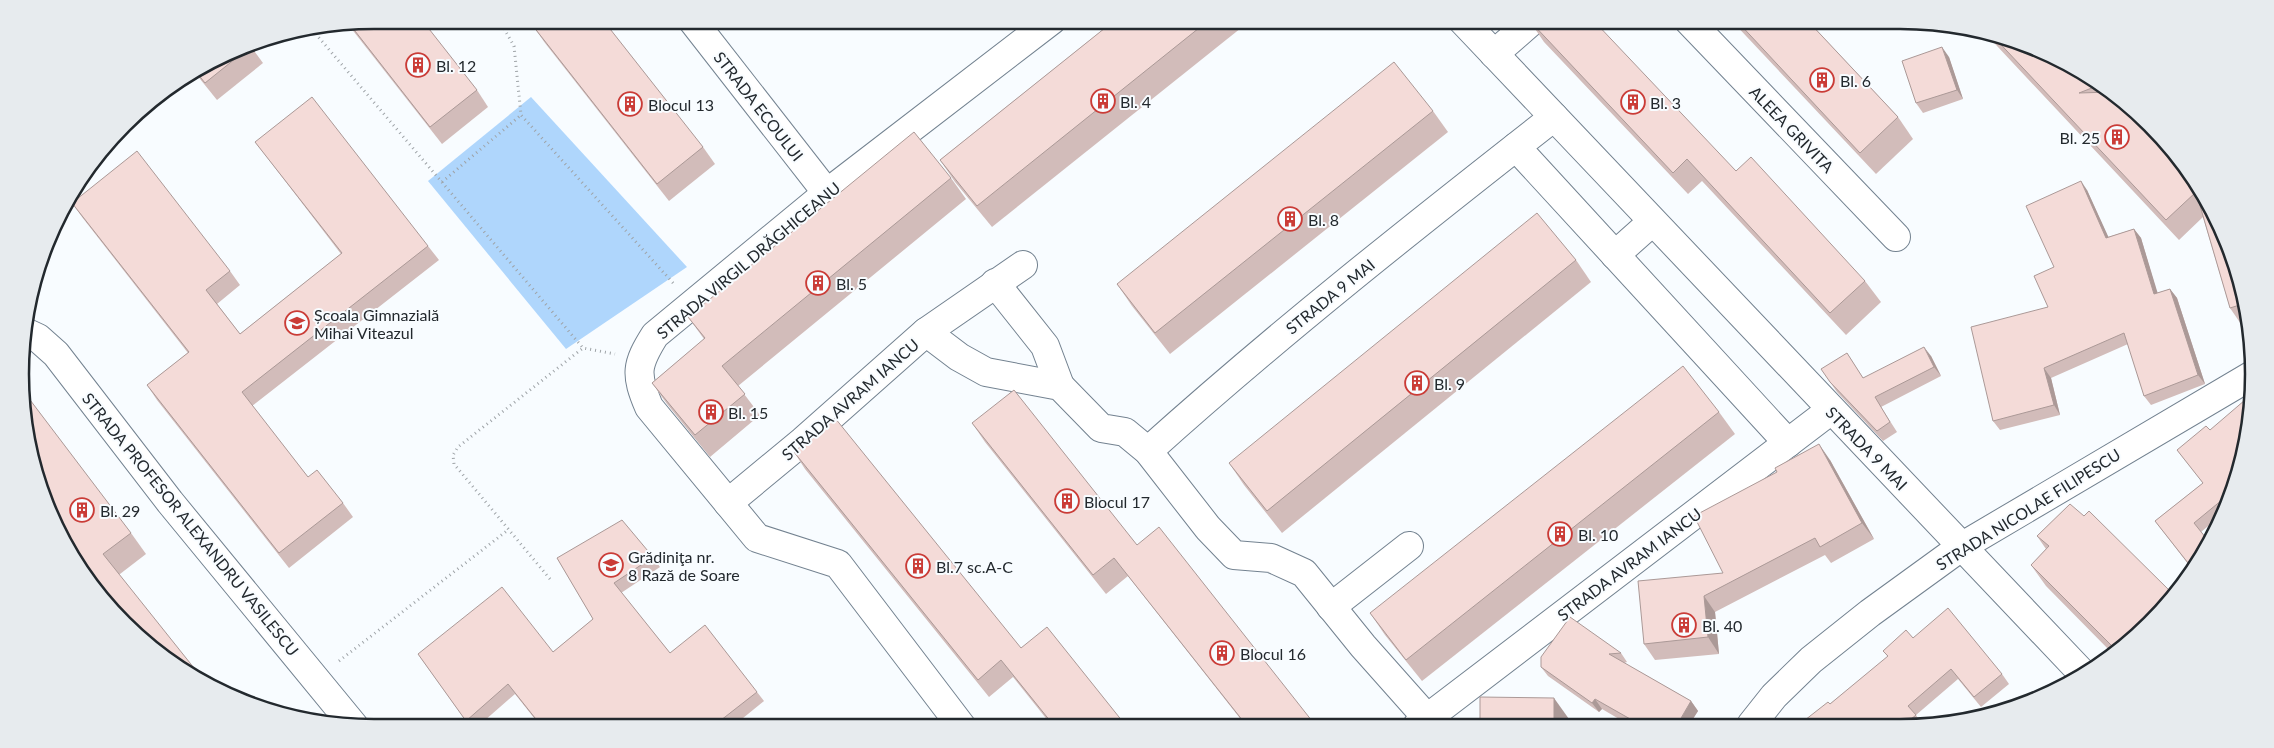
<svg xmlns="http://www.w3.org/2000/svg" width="2274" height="748" font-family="Lato,sans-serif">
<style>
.green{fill:#afd6fc}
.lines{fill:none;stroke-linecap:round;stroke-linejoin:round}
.minor-casing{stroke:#738290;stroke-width:30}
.path{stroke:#9ea3a7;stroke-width:3;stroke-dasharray:1 4;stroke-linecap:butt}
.minor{stroke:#fff;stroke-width:28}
.wall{fill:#d2bcba}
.shaded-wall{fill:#ab9997}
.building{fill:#f4dbd8;stroke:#ab9997}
.labels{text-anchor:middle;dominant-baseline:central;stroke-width:4;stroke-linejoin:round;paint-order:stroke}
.poi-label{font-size:16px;fill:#23292e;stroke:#f8fcff;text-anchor:start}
.street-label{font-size:16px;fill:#23292e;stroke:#f8fcff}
.rim{fill:none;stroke:#23292e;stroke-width:2.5}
</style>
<rect width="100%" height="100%" fill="#f8fcff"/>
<polygon class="green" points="531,97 687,267 566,349 428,181"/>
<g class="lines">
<g class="minor-casing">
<g id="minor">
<polyline points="692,20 827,193"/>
<polyline points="1462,20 2083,674"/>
<polyline points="1688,20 1896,237"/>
<polyline points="1494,54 1533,20"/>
<polyline points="1516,147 1788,443"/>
<polyline points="1615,255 1652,222"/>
<polyline points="995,283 1045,346 1060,386"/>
<polyline points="23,331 38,338 56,354 170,502 354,726"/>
<polyline points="926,332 1023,265"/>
<path d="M 1148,451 C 1278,334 1416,225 1554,117"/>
<polyline points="728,503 803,441 926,332 959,357 986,372 1060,386 1101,428 1125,432 1148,451 1208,528 1234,555 1271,558 1304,573 1363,646 1427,718"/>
<polyline points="1331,607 1409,546"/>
<polyline points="1751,725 1774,696 1811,660 1870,613 1961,547 2254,374"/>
<polyline points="1417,726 1831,410"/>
<path d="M 962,727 L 838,564 L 757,538 L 649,407 C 635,374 636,365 655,335 L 827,193 L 1052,20"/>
</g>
</g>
<g class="path">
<polyline points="499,20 514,46 521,115 674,284"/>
<polyline points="309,26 583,348"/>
<polyline points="442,182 521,115"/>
<polyline points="550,579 454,464 453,455 458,447 583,348 615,354"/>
<polyline points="339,661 508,530"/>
</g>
<use href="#minor" class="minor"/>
</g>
<g class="wall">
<polygon points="374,20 477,90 488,107 442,144 347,23"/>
<polygon points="1115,20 1251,20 992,227 955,182 940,160"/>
<polygon points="1529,20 1736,171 1865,281 1881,302 1846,335 1702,181 1688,194 1544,42"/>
<polygon points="1731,20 1807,20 1898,117 1913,139 1876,174"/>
<polygon points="533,26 703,147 715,164 669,201 545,43"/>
<polygon points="1983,31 2036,47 2097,80 2125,103 2190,173 2227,239 2247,305 2249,326 2243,327 2230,308 2203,217 2179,240"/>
<polygon points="249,44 263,63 217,100 196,74 239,47"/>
<polygon points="1949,57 1963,99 1923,113 1916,103"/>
<polygon points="1433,111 1448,132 1170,354 1132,306 1117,284"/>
<polygon points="255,142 428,246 439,260 252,406 308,477 343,503 353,517 289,568 157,400 147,385 188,353 82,217 72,203 230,271 240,285 217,304 240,334 341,254 266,156"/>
<polygon points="951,178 966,199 738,386 760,415 710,457 667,404 652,383 704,339 688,317"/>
<polygon points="2087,190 2108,237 2134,229 2141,238 2157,293 2170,289 2177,298 2205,384 2151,405 2144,396 2128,344 2051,378 2060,415 2000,430 1993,421 2048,307 2054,267"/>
<polygon points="1576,260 1591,282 1282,533 1244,485 1229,463"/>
<polygon points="1847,353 1863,378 1931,356 1941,376 1881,407 1897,432 1883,441 1837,392 1830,382"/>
<polygon points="1719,412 1735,434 1422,681 1385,635 1370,613"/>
<polygon points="972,423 1137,545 1316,726 1246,726 1128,576 1106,594 985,442"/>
<polygon points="2210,430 2247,443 2219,517 2201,532 2207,551 2192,569 2155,521 2203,483 2177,450"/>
<polygon points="794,452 1021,648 1127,727 1053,727 1013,677 989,697 805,469"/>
<polygon points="1830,460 1874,539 1831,563 1825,555 1715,612 1719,654 1655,660 1644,644 1723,573"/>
<polygon points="32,465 131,533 146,554 120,574 83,573 77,566"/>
<polygon points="2070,504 2134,640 2113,654 2046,586 2031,565 2046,549 2037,536"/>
<polygon points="653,557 660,567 621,593 670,653 757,692 764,701 732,727 542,728 515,694 476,728 471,728 418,654 553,652 593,619 557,558"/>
<polygon points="1913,638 2002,674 2009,684 1981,707 1958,679 1916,715 1922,725 1809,725 1830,704 1888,657 1883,651"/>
<polygon points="1621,653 1627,662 1624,663 1691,701 1698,711 1689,725 1631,726 1602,709 1599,712 1548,676 1541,667 1541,657"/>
</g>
<g class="shaded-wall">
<polygon points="1942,47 1949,57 1963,99 1957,90"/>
<polygon points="2081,181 2087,190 2113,247 2106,238"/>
<polygon points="2134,229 2141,238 2161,304 2154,294"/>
<polygon points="2170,289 2177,298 2205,384 2198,375"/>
<polygon points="1924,347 1931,356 1941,376 1934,367"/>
<polygon points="2044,368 2051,378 2060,415 2054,405"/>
<polygon points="1819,444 1830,460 1874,539 1862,523"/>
<polygon points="1704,596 1715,612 1719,654 1708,637"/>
<polygon points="1554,698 1569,719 1569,726 1554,726"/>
<polygon points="1595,699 1602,709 1599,712 1592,703"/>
<polygon points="1691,701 1698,711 1689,725 1677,725"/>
</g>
<g class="building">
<polygon points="374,20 422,20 477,90 430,127 348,22"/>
<polygon points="541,20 603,20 703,147 657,184 533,26"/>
<polygon points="1115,20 1209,20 977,206 940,160"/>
<polygon points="1529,20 1593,20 1736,171 1751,157 1865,281 1830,313 1687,159 1673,173"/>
<polygon points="1736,20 1807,20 1898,117 1860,153"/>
<polygon points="1990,33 2036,47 2097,80 2102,84 2079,93 2112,92 2125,103 2194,178 2227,239 2246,303 2230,308 2196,192 2166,220"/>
<polygon points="249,44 251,46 205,83 197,73 239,47"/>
<polygon points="1942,47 1957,90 1916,103 1902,61"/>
<polygon points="1394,62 1433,111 1155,333 1117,284"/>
<polygon points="312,97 428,246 242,392 308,477 317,470 343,503 279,553 147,385 189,352 72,203 137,151 230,271 206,290 240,334 342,253 255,142"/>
<polygon points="914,132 951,178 722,366 745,394 695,435 652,383 705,338 688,317"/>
<polygon points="2081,181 2106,238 2134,229 2154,294 2170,289 2198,375 2144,396 2124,333 2044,368 2054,405 1993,421 1971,327 2048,307 2034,276 2054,267 2026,206"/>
<polygon points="1537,213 1576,260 1267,511 1229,463"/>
<polygon points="1924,347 1934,367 1875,397 1890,422 1877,431 1830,382 1821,369 1847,353 1863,378"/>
<polygon points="1683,366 1719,412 1406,660 1370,613"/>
<polygon points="21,388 131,533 103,554 206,683 177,668 123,624 82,573 84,572 76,562 32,465 21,397"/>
<polygon points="1014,390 1137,545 1159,527 1316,726 1247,726 1114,558 1093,575 972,423"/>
<polygon points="2252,394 2247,443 2228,495 2194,523 2210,543 2207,551 2192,568 2155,521 2203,483 2177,450 2206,426 2210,430"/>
<polygon points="835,418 1021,648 1047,627 1127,727 1055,727 1001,660 978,680 794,452"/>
<polygon points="1819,444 1862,523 1820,547 1815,538 1704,596 1708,637 1644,644 1638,581 1723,573 1694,516 1777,472 1775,468"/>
<polygon points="2070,504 2084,516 2089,511 2172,593 2134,640 2117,651 2031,565 2049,546 2037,536"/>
<polygon points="622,520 653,557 614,583 670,653 705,625 757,692 716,724 719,727 543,728 508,684 466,721 418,654 502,587 553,652 593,619 557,558"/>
<polygon points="1948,608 2002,674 1974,697 1951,669 1908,706 1916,715 1904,725 1809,725 1805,720 1828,702 1830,704 1888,656 1883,651 1906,630 1913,638"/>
<polygon points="1570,617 1621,653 1609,654 1691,701 1677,725 1638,726 1639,724 1595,699 1592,703 1541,667 1541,657"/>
<polygon points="1480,697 1554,698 1554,726 1480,726"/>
</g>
<defs>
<g id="building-ring" transform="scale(1.25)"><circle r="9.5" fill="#f8fcff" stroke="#ca3c37" stroke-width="1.5"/><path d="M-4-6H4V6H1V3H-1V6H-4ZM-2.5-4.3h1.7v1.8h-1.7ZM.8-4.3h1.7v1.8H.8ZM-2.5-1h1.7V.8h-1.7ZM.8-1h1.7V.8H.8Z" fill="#ca3c37"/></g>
<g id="school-ring" transform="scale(1.25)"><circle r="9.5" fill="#f8fcff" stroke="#ca3c37" stroke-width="1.5"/><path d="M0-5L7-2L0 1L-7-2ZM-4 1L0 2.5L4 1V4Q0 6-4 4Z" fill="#ca3c37"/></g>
</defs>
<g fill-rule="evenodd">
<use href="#building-ring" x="418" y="65"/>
<use href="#building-ring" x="1822" y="80"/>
<use href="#building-ring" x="1103" y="101"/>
<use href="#building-ring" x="1633" y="102"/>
<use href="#building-ring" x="630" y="104"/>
<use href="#building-ring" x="2117" y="137"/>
<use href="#building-ring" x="1290" y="219"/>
<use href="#building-ring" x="818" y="283"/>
<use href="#school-ring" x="297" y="323"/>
<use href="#building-ring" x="1417" y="383"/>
<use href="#building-ring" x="711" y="412"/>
<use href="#building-ring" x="1067" y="501"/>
<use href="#building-ring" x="82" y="510"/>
<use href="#building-ring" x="1560" y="534"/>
<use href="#school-ring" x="611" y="565"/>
<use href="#building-ring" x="918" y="566"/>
<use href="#building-ring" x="1684" y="625"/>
<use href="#building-ring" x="1222" y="653"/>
</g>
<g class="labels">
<g class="poi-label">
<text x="436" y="65">Bl. 12</text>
<text x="1840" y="80">Bl. 6</text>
<text x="1120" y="101">Bl. 4</text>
<text x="1650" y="102">Bl. 3</text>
<text x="648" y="104">Blocul 13</text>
<text x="2100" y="137" text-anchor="end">Bl. 25</text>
<text x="1308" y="219">Bl. 8</text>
<text x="836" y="283">Bl. 5</text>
<text x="314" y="314">Școala Gimnazială<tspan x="314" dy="18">Mihai Viteazul</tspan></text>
<text x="1434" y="383">Bl. 9</text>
<text x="728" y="412">Bl. 15</text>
<text x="1084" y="501">Blocul 17</text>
<text x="100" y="510">Bl. 29</text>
<text x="1578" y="534">Bl. 10</text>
<text x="628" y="556">Grădiniţa nr.<tspan x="628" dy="18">8 Rază de Soare</tspan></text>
<text x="936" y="566">Bl.7 sc.A-C</text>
<text x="1702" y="625">Bl. 40</text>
<text x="1240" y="653">Blocul 16</text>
</g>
<g class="street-label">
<text transform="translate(759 106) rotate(52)">STRADA ECOULUI</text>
<text transform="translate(1792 129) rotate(46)">ALEEA GRIVITA</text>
<text transform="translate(748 260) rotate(-40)">STRADA VIRGIL DRĂGHICEANU</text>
<text transform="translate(1330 296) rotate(-39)">STRADA 9 MAI</text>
<text transform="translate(850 399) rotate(-41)">STRADA AVRAM IANCU</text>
<text transform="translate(1867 448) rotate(46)">STRADA 9 MAI</text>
<text transform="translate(2028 509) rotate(-32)">STRADA NICOLAE FILIPESCU</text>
<text transform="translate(191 524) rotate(51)">STRADA PROFESOR ALEXANDRU VASILESCU</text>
<text transform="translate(1629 564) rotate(-37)">STRADA AVRAM IANCU</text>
</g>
</g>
<path d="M0 0H2274V748H0ZM374 29H1900A345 345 0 0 1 2245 374V374A345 345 0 0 1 1900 719H374A345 345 0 0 1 29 374V374A345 345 0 0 1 374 29Z" fill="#e7ebee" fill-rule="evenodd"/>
<path class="rim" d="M374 29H1900A345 345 0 0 1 2245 374V374A345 345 0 0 1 1900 719H374A345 345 0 0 1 29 374V374A345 345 0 0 1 374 29Z"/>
</svg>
